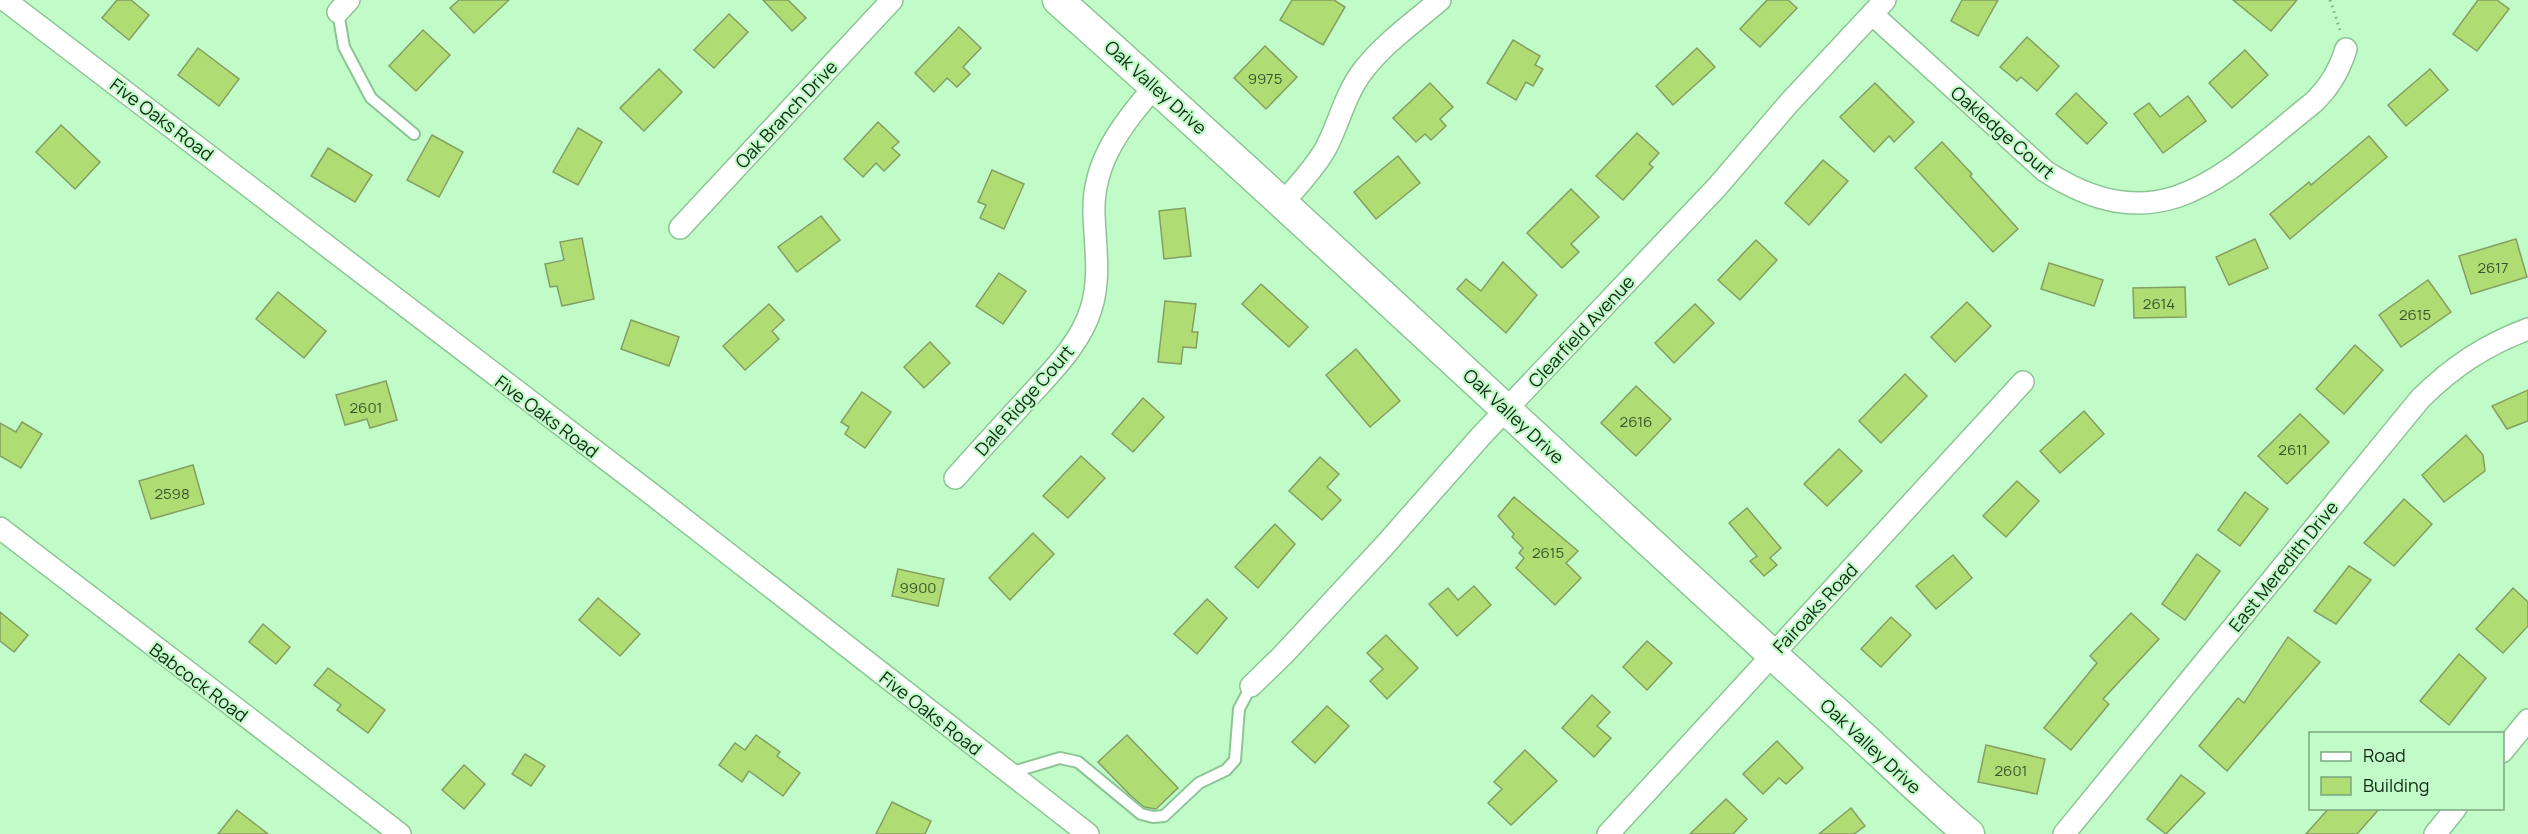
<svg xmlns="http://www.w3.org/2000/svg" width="2528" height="834" font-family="Manrope,sans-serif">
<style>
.building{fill:#b0dc74;stroke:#839f61;stroke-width:1.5}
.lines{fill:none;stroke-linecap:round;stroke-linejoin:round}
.lane-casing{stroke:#8cc594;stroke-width:14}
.street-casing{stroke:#8cc594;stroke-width:24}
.secondary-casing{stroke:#8cc594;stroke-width:33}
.path{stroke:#80ae86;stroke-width:3;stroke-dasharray:1.5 4.5;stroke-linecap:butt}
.lane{stroke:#fff;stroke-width:10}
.street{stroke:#fff;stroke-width:21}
.secondary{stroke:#fff;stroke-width:30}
.labels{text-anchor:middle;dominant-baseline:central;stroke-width:4.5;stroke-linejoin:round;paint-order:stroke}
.number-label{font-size:15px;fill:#38542c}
.street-label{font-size:18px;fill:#102714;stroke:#c1fcc8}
</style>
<rect width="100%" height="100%" fill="#c1fcc8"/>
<g class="building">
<polygon points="117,0 131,0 149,15 129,40 102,18"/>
<polygon points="459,0 509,0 474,33 450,8"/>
<polygon points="763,0 788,0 806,18 792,31"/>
<polygon points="1292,0 1334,0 1345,7 1323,45 1280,20"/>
<polygon points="1767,0 1788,0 1797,8 1760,47 1740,29"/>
<polygon points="1962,0 1998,0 1978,36 1951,21"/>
<polygon points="2233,0 2297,0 2271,31"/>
<polygon points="2478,0 2497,0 2509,9 2477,51 2453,34"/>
<polygon points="729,14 748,32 714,68 694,50"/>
<polygon points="959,27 981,48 963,67 970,74 957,87 947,78 934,92 915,73"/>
<polygon points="423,30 450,55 416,91 389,66"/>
<polygon points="2027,37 2059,66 2037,91 2021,77 2017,81 2000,67"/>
<polygon points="1513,40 1540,56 1535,65 1543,69 1533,86 1526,82 1516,100 1487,83"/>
<polygon points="1265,46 1297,77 1266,109 1234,78"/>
<polygon points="198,48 239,79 219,106 178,75"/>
<polygon points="1697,48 1715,67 1673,105 1656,86"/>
<polygon points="2245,50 2268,75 2232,108 2209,83"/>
<polygon points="659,69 682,92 644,131 620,108"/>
<polygon points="2430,69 2448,90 2406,126 2388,105"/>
<polygon points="1430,83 1453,107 1440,119 1446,126 1431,140 1425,134 1416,142 1393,118"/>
<polygon points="1875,83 1914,122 1894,142 1889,136 1874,152 1840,117"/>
<polygon points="2076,93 2107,123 2087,144 2056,114"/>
<polygon points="2188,96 2206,121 2163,153 2134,114 2149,103 2160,117"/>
<polygon points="878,122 899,142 892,148 900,155 884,171 876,163 863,177 844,159"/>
<polygon points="61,125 100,162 75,189 36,152"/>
<polygon points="578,128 602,142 578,185 553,172"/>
<polygon points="1637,133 1659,153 1649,164 1653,167 1623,200 1596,176"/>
<polygon points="432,135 463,152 439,197 407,180"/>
<polygon points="2369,136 2387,157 2290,239 2270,214 2309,182 2311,185"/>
<polygon points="1942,142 1972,174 1970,176 2018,229 1993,252 1915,168"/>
<polygon points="328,148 372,175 355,202 311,176"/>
<polygon points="1398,156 1420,183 1376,219 1354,192"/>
<polygon points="1823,160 1848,181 1809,225 1785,203"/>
<polygon points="992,170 1024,184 1004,229 980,218 986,205 978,202"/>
<polygon points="1571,189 1599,217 1571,244 1579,252 1562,268 1527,233"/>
<polygon points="1185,208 1191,256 1164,259 1159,211"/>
<polygon points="821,216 840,240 797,272 778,247"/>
<polygon points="582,238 594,299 562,306 557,286 550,287 545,264 564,260 560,242"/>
<polygon points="2255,239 2268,268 2229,285 2216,257"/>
<polygon points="2516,239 2527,277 2471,294 2459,256"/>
<polygon points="1756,240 1777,260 1740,300 1718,280"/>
<polygon points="1503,262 1537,295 1506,333 1457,289 1466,279 1481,291"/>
<polygon points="2049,263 2103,280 2094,306 2041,289"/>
<polygon points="999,273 1026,291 1003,324 976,306"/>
<polygon points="2428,280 2451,312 2401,347 2379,315"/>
<polygon points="1261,284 1308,327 1289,347 1242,304"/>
<polygon points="2185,287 2186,317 2134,318 2133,288"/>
<polygon points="278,292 326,331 304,358 256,319"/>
<polygon points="1165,301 1196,304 1192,332 1198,332 1196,348 1183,347 1181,364 1158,362"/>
<polygon points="1967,302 1991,326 1955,362 1931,337"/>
<polygon points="769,304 784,320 772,331 779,339 745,370 723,346"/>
<polygon points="1695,304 1714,323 1674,363 1655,343"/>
<polygon points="631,320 679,337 669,366 621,349"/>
<polygon points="930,342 950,363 924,388 904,367"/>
<polygon points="2355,345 2383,370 2344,414 2316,389"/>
<polygon points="1356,349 1400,401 1370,427 1326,375"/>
<polygon points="1905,374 1927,396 1881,443 1859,421"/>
<polygon points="386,381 397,420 370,428 367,419 345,425 336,395"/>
<polygon points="1636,386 1671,419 1636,456 1601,423"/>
<polygon points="2528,390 2528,421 2507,429 2492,406"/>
<polygon points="862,392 891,412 865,448 845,434 849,427 841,422"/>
<polygon points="1143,398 1164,417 1133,452 1112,434"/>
<polygon points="2084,411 2104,434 2060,473 2040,451"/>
<polygon points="2300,414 2329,442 2287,484 2258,456"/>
<polygon points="22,422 42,434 21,468 0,456 0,423 16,432"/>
<polygon points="2466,435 2483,455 2485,471 2444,502 2422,475"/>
<polygon points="1839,449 1862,471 1827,506 1804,484"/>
<polygon points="1081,456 1105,478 1068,518 1043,496"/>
<polygon points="1320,457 1339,474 1327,487 1341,500 1322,520 1289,491"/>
<polygon points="193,465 204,504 151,519 139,481"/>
<polygon points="2017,481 2039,501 2006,537 1983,516"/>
<polygon points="2245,492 2268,509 2240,546 2218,530"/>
<polygon points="1514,497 1578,551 1566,563 1581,578 1555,605 1516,568 1524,558 1519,553 1523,548 1512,537 1514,534 1498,516"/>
<polygon points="2404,499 2432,524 2394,566 2364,543"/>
<polygon points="1747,508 1781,548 1770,558 1777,565 1764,576 1750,561 1757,556 1729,523"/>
<polygon points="1275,524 1295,544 1258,588 1235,567"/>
<polygon points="1033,533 1054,554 1010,600 989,578"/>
<polygon points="2197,554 2220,571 2185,620 2162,604"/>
<polygon points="1953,555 1972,578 1936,609 1916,586"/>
<polygon points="2349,566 2371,580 2336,624 2314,611"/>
<polygon points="898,569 944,579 938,606 892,596"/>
<polygon points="1474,586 1491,605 1457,636 1429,604 1448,588 1458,600"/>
<polygon points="2513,588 2528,602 2528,626 2503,653 2476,629"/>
<polygon points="598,598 640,634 620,656 579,620"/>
<polygon points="1207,599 1227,618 1197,654 1174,634"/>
<polygon points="0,612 28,635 14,652 0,641"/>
<polygon points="2131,613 2159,639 2103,699 2109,704 2071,750 2044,728 2097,663 2090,656"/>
<polygon points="1891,617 1911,635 1881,667 1861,649"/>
<polygon points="263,624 290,647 276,664 249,642"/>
<polygon points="1386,635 1418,668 1387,699 1370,681 1383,669 1367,653"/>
<polygon points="2288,637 2320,662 2227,771 2199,746 2238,698 2244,703"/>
<polygon points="1647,641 1672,663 1647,690 1623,667"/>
<polygon points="2459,654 2486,678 2449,725 2420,701"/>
<polygon points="328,668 385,710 368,733 337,710 341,705 314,685"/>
<polygon points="1592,695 1610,712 1597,726 1611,738 1594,757 1562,728"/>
<polygon points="1327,706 1349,726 1315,763 1292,742"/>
<polygon points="756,735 780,752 777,756 800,773 783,796 749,771 742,782 719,765 735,743 745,750"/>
<polygon points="1127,735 1178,788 1156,809 1144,807 1130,795 1098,762"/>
<polygon points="1777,741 1803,768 1786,784 1779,778 1763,794 1743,774"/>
<polygon points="1986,745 2045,759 2037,794 1978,782"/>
<polygon points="1525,750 1557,781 1511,825 1488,803 1502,789 1494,782"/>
<polygon points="525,754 545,766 531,786 512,774"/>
<polygon points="464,765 485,784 464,809 442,790"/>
<polygon points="2181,775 2205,793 2166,834 2147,819"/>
<polygon points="1726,799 1747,819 1733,834 1690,834"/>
<polygon points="892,802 931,821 925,834 876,834"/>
<polygon points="1851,808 1865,826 1854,834 1819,834"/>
<polygon points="2329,808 2380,808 2357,834 2306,834"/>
<polygon points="237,810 268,834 218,834"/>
</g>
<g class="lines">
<g class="lane-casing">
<g id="lane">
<polyline points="338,12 344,47 371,98 414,134"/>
<polyline points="1009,773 1060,758 1078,762 1141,814 1153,817 1164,816 1199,783 1226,770 1235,760 1239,709 1251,686"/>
</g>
</g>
<g class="street-casing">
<g id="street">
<polyline points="5,0 649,492 1088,834"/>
<polyline points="338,12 349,0"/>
<path d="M 1872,14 L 2045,171 C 2162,247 2225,173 2314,102 C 2330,86 2339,71 2346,49"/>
<path d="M 1283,203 C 1298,185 1315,168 1326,148 C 1339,123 1345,95 1362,72 C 1383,44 1413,23 1440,0"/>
<polyline points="680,228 892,0"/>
<path d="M 955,478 C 978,452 1002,426 1025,401 C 1050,373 1080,345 1091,309 C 1101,277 1095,247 1094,214 C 1092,161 1123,124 1155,86"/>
<polyline points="0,528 400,834"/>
<polyline points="1251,686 1283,655 1385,545 1481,436 1717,187 1789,103 1885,0"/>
<polyline points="2502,752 2528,720"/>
<polyline points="1608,834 2023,382"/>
<path d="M 2064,834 L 2420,399 C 2452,367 2485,345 2528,329"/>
<polyline points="2435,834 2456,808"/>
</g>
</g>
<g class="secondary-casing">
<path id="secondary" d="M 1058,0 C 1318,231 1569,471 1827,704 C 1875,747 1920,792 1969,834"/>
</g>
<polyline class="path" points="2330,0 2341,33"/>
<use href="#lane" class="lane"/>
<use href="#street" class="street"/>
<use href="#secondary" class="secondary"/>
</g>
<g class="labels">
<g class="number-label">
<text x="1265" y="78">9975</text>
<text x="2493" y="267">2617</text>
<text x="2159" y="303">2614</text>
<text x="2415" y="314">2615</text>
<text x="366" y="407">2601</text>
<text x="1636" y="421">2616</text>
<text x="2293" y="449">2611</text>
<text x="172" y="493">2598</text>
<text x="1548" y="552">2615</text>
<text x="918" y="587">9900</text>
<text x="2011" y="770">2601</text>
</g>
<g class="street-label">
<text transform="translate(1156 87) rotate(42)">Oak Valley Drive</text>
<text transform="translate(786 114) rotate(-47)">Oak Branch Drive</text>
<text transform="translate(162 119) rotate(37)">Five Oaks Road</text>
<text transform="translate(2003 132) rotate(41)">Oakledge Court</text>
<text transform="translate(1581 331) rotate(-47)">Clearfield Avenue</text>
<text transform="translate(1024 400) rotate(-49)">Dale Ridge Court</text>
<text transform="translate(547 416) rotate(37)">Five Oaks Road</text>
<text transform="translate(1514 416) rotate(43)">Oak Valley Drive</text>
<text transform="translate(2283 566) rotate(-51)">East Meredith Drive</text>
<text transform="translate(1815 608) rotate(-47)">Fairoaks Road</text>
<text transform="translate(199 682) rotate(37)">Babcock Road</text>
<text transform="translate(931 713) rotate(38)">Five Oaks Road</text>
<text transform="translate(1871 746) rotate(43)">Oak Valley Drive</text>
</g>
</g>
<rect x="2309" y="732" width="195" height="78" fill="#c1fcc8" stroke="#7aa780" stroke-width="1.5"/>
<rect x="2321" y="752" width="30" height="9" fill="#ffffff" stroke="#7aa780" stroke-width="1.5"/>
<text x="2363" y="762" font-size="18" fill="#102714">Road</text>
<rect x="2321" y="777" width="30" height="18" fill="#b0dc74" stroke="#7aa780" stroke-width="1.5"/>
<text x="2363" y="792" font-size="18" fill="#102714">Building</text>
</svg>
